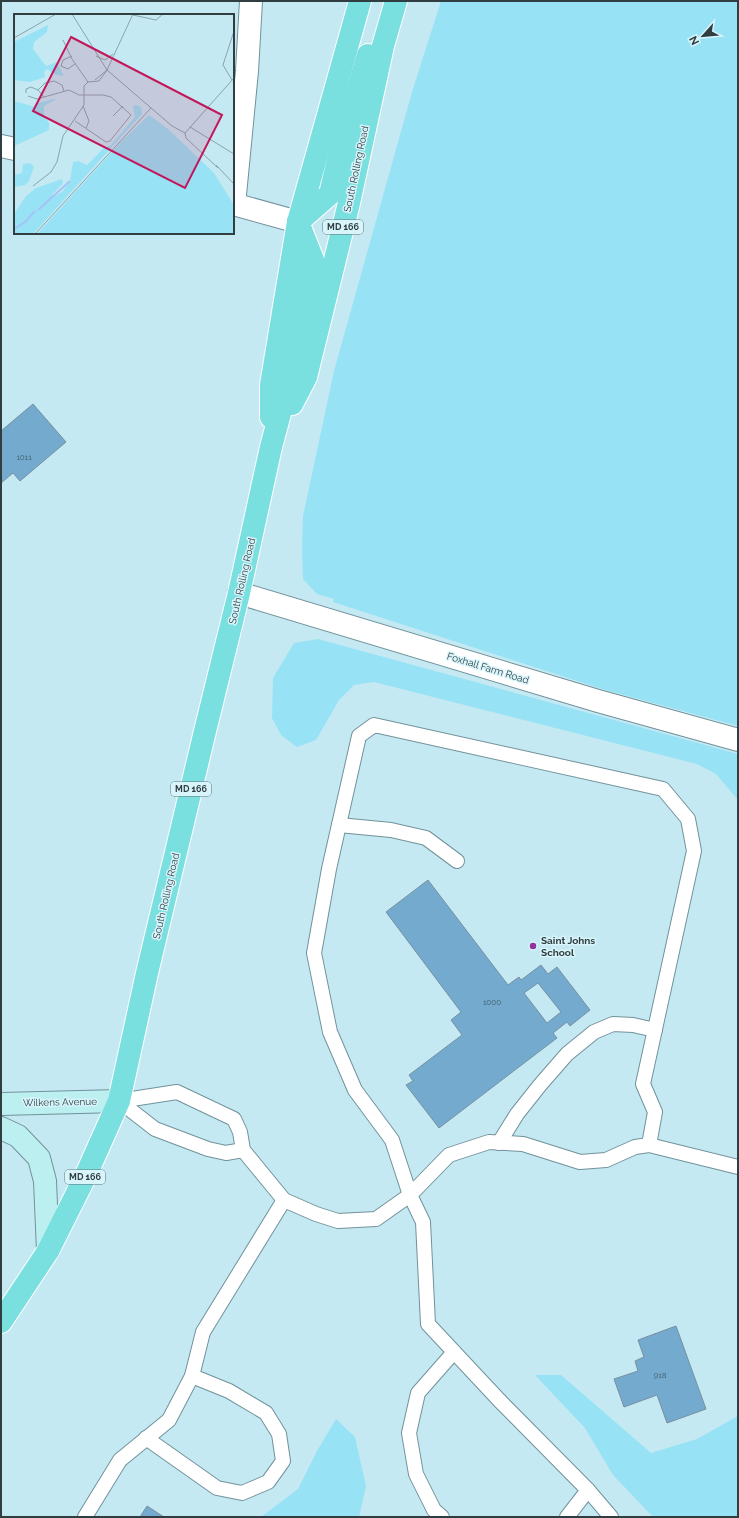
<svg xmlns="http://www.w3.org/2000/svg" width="739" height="1518" font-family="Raleway,sans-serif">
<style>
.green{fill:#98e2f5}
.building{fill:#73aace;stroke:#7791a2;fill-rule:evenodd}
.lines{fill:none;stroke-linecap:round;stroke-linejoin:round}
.service-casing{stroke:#71929b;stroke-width:16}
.minor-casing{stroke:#71929b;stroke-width:24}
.secondary-casing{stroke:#71929b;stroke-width:24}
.primary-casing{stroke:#fff;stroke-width:24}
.service{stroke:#fff;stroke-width:14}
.minor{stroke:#fff;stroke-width:22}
.secondary{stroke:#bcefef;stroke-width:22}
.primary{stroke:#79dfdf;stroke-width:22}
.poi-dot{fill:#91329c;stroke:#d8f5fc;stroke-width:1.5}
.labels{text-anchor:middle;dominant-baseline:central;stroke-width:3;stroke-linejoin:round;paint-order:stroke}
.number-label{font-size:8px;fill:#415965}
.shield{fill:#d8f5fc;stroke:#62757a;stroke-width:1}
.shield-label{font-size:9px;font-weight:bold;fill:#303e42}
.street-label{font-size:10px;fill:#303e42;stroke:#d8f5fc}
.poi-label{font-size:10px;font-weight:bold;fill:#303e42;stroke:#d8f5fc;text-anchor:start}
.inset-river{fill:none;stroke:#a5c4f6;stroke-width:2}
.inset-road{fill:none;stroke:#89a5ac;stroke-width:1}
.view{fill:#c2185b;fill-opacity:0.15;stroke:#c2185b;stroke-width:2}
.inset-edge{fill:none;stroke:#303e42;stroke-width:2}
</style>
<rect width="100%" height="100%" fill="#c5e9f2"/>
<g class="green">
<polygon points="441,1 738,1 738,726 602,689 333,602 334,599 317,594 303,579 302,550 303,516 334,371 412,92"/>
<polygon points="318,639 738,754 738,800 716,774 697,764 374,682 354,685 339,700 316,740 297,747 281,735 272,718 273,678 294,643"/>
<polygon points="535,1375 561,1375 651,1453 697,1439 738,1416 738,1517 653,1517 613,1475 585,1428"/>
<polygon points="336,1419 355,1437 366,1486 359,1517 261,1517 298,1489 317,1451"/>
</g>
<g class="building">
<polygon points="33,404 66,442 20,481 13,473 1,483 1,431"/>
<path d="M 428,880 L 508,985 L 519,977 L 521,980 L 541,965 L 548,974 L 557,967 L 590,1010 L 570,1026 L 567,1022 L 553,1033 L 557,1038 L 439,1128 L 406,1085 L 413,1081 L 409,1075 L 462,1035 L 451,1020 L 461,1012 L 386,912 ZM 538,983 L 561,1012 L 547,1023 L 524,993 Z"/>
<polygon points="676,1326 706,1409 667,1423 657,1395 624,1407 614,1379 638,1371 635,1361 644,1357 638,1340"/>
<polygon points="147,1506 164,1517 140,1517"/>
</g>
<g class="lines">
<g class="service-casing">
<g id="service">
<polyline points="339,825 391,830 426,838 457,861"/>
<polyline points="119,1101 177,1092 234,1119 240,1132 243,1150 284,1200 316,1214 338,1221 376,1219 410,1195 449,1155 489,1142 523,1144 580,1162 606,1160 635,1147 649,1145 738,1167"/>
<polyline points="119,1101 155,1129 208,1149 226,1153 243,1150"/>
<polyline points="499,1143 517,1114 540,1085 567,1054 594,1032 613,1024 633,1025 655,1030"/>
<polyline points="146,1438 217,1488 242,1493 268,1482 283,1461 279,1434 266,1413 229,1391 192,1376"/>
<polyline points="85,1517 120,1460 169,1420 192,1376 203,1332 284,1200"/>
<polyline points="442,1517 434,1510 416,1474 409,1433 418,1393 454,1352"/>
<polyline points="567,1517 588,1490"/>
<polyline points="611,1517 588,1490 499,1400 428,1324 423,1222 410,1195 392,1140 355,1090 330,1032 314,953 329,869 359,736 374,725 663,789 688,819 694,851 643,1084 655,1112 649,1145"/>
</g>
</g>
<g class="minor-casing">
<g id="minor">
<polyline points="1,146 15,149"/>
<polyline points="233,204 298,222"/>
<polyline points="234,205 247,71 251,1"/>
<polyline points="239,593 598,701 738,740"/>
</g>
</g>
<g class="secondary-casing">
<g id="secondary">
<polyline points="1,1104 119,1101"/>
<polyline points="1,1128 18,1136 39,1158 45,1181 48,1251"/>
</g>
</g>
<g class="primary-casing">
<g id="primary">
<polyline points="298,222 330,194 343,139 368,55"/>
<polyline points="292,404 306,377 349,203 383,46 396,1"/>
<polyline points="271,417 271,385 298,222 360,1"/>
<polyline points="1,1322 48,1251 86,1175 119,1101 147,973 206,727 239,593 271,447 296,354 313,260 298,222"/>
</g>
</g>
<use href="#service" class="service"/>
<use href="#minor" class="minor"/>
<use href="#secondary" class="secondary"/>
<use href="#primary" class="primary"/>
</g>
<circle class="poi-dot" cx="533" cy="946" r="4"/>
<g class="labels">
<g class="number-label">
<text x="24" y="457">1011</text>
<text x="492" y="1002">1000</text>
<text x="660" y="1375">918</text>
</g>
<g class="shield">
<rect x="323" y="220" width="40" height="14" rx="3"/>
<rect x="171" y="782" width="40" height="14" rx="3"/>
<rect x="65" y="1170" width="40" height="14" rx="3"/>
</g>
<g class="shield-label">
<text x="343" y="227">MD 166</text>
<text x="191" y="789">MD 166</text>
<text x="85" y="1177">MD 166</text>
</g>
<g class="street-label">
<text transform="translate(356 169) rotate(-78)">South Rolling Road</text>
<text transform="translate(242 581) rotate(-77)">South Rolling Road</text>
<text transform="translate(488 668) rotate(17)">Foxhall Farm Road</text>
<text transform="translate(166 896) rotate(-77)">South Rolling Road</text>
<text transform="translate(60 1102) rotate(-1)">Wilkens Avenue</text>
</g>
<g class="poi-label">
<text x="541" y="940">Saint Johns<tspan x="541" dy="12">School</tspan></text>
</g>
</g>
<g transform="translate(14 14)">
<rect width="220" height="220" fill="#c5e9f2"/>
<path d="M 34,11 L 33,18 L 20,28 L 19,35 L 32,52 L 43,48 L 50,62 L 42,61 L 33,55 L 30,58 L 31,63 L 16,68 L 0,66 L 0,28 ZM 44,84 L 30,92 L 30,102 L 35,109 L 35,116 L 0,132 L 0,87 L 21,93 L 24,89 ZM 123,91 L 127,93 L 128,100 L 19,220 L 0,220 L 0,200 L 12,182 L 22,174 L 48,165 L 49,169 L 38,181 L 41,182 L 48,178 L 56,167 L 59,148 L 64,147 L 73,151 L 90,134 L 97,131 L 121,103 L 119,92 ZM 135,101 L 154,115 L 200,159 L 220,191 L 220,220 L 23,220 L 109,126 ZM 16,149 L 20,153 L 15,167 L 11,171 L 0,173 L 0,161 L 8,159 L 9,150 Z" fill="#98e2f5"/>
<path class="inset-river" d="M 24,196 L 56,167M 0,215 L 11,208 L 21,197"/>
<path class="inset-road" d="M 58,0 L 93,56 L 158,112 L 171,119M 119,1 L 142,6 L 149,0M 0,24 L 42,0M 49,26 L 58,45 L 74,68M 58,42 L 49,46 L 47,52 L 54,55 L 61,50M 82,42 L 91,46 L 99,40M 93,56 L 119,0M 81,66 L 93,56M 218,66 L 209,51 L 220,17M 24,76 L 31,69 L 40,67 L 48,71 L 50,77M 12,79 L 12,75 L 17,73 L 24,76 L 30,83M 14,82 L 23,85 L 55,76 L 65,81 L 89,81 L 97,83 L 117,101 L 96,127 L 92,128 L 61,107M 69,92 L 75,107 L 72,114M 99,102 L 109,92M 176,113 L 220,140M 171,119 L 220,64M 171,119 L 172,124 L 204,154M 202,151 L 220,170M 19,172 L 37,158 L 43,148 L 49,122 L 70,91 L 70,72 L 74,68 L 85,67 L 93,56M 21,220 L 137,94"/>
<path class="view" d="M 57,23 L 208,101 L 171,174 L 19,97 Z"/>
<rect width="220" height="220" class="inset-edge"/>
</g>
<rect width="739" height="1518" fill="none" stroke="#303e42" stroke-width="4"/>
<g transform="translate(703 36) rotate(243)" stroke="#d8f5fc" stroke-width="3" paint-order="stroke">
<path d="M0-3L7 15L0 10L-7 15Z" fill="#303e42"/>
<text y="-6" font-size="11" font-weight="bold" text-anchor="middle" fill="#303e42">N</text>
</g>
</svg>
